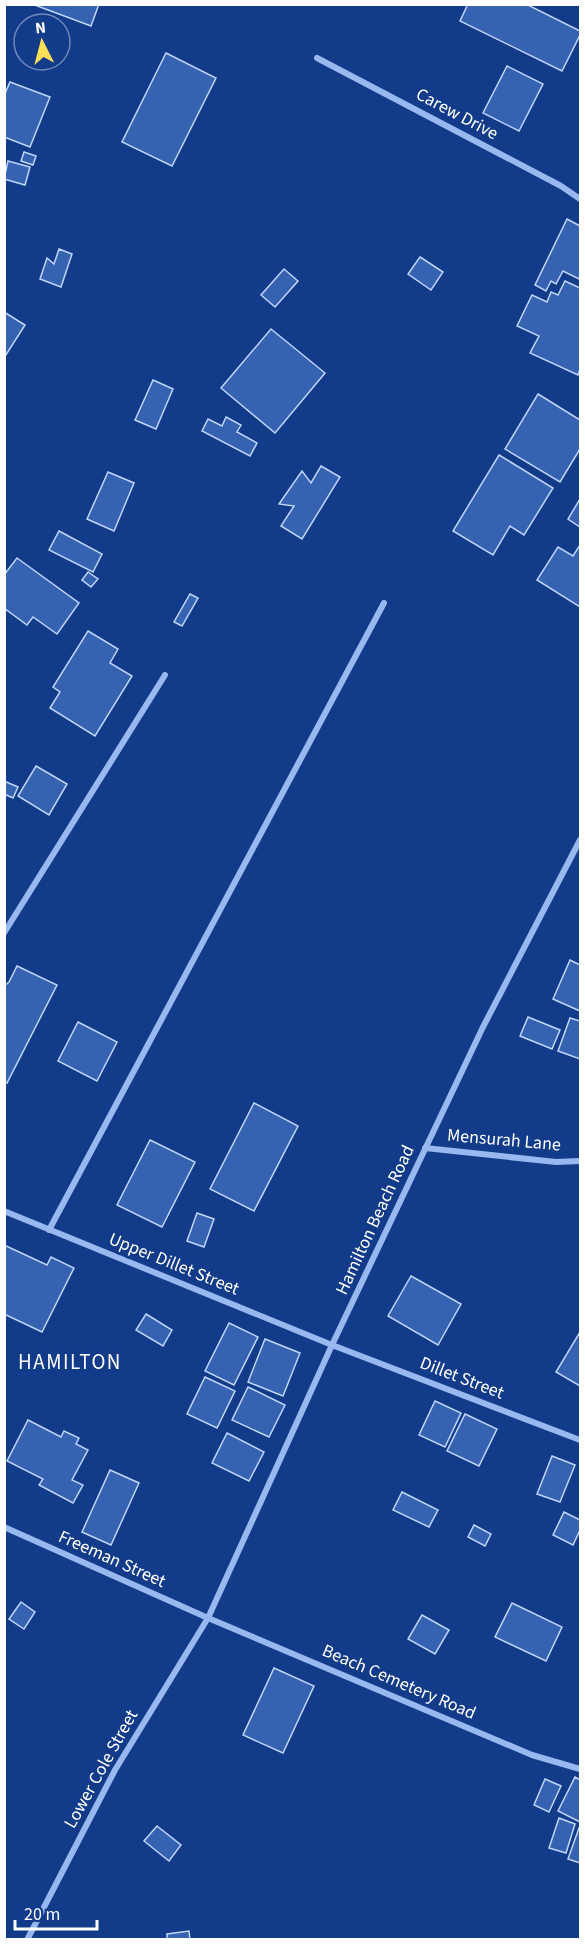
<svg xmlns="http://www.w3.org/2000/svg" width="585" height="1944" font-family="'Source Sans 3',sans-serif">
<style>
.building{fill:#3662b2;stroke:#bfd5fc;stroke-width:1.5}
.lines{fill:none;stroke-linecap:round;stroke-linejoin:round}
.minor{stroke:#99b8f0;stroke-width:6}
.labels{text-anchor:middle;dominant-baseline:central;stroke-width:6;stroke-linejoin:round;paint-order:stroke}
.street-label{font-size:18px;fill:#fff;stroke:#123b8a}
.quarter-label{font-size:21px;letter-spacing:1.5px;fill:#fff;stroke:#123b8a}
</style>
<rect width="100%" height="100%" fill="#123b8a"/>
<g class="building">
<polygon points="32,4 99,4 91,26"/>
<polygon points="468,4 526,4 580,31 580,35 562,71 460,21"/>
<polygon points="166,53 216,78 172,166 122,142"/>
<polygon points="507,66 543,84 519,131 483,113"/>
<polygon points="10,82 50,97 30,147 4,137 4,96"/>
<polygon points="24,152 36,156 33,165 21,161"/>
<polygon points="8,161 30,167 25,185 4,179"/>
<polygon points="567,219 580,226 580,276 579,279 563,271 556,284 551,281 546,291 535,285"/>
<polygon points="59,249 72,254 61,287 40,279 47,258 54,264"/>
<polygon points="420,257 443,272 431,290 408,274"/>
<polygon points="284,269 298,281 275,307 261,295"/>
<polygon points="565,281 580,288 580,369 578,375 530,353 539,336 517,326 532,295 547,302 551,292 558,295"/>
<polygon points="4,312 25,325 4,358"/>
<polygon points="271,329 325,373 275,433 221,388"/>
<polygon points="153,380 173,389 156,429 135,420"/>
<polygon points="538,394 580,420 580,449 560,482 505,449"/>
<polygon points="226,417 241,425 237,432 257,443 250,456 202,431 208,419 222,426"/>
<polygon points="499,455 553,488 524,535 510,526 493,555 453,531"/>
<polygon points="321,466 340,477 302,539 281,526 294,506 279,504 302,471 311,483"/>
<polygon points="108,472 134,483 114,531 87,519"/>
<polygon points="580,499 580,527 568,519"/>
<polygon points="59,531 102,554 93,572 49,550"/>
<polygon points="580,545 580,607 537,580 558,547 573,556"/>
<polygon points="17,558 79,603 57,634 33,617 27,625 4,608 4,575"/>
<polygon points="88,572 98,579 91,587 82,580"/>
<polygon points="190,594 198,598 182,626 174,622"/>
<polygon points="88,631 118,649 110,663 132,676 95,736 50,708 60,692 53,687"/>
<polygon points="36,766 67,784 49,815 18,796"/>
<polygon points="4,781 18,787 13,798 4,794"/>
<polygon points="570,960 580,965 580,1011 553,999"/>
<polygon points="17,966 57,985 7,1083 4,1082 4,986 9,982"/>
<polygon points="528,1017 560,1030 552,1049 520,1036"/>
<polygon points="570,1018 580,1021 580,1059 558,1051"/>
<polygon points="78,1022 117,1042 97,1081 58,1061"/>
<polygon points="254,1103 298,1126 254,1211 210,1189"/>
<polygon points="150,1140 195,1162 162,1227 117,1205"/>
<polygon points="197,1213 214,1219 204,1247 187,1241"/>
<polygon points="4,1245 47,1265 51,1257 74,1268 42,1332 4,1314"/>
<polygon points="411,1276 461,1304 438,1345 388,1316"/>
<polygon points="146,1314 172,1330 163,1346 136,1330"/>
<polygon points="229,1323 258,1337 234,1385 205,1371"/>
<polygon points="580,1332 580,1386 556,1372"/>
<polygon points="265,1339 300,1353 283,1396 248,1382"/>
<polygon points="205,1377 235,1391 217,1428 187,1414"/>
<polygon points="248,1387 285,1405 269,1437 232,1420"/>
<polygon points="435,1401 461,1413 445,1447 419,1435"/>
<polygon points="465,1414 497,1429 479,1466 447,1451"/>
<polygon points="28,1420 61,1437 64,1431 79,1438 76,1444 88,1450 72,1480 83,1485 73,1503 39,1485 43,1479 7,1461"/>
<polygon points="227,1433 264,1452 249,1481 212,1463"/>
<polygon points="552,1456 575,1465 560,1502 537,1494"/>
<polygon points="110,1470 139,1483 111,1545 82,1532"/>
<polygon points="402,1492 438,1510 429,1527 393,1510"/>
<polygon points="564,1512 580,1520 580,1530 573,1545 553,1535"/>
<polygon points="474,1525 491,1534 485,1546 468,1537"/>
<polygon points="21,1602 35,1612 24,1629 9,1619"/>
<polygon points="512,1603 562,1627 546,1661 495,1637"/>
<polygon points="422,1615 449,1630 435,1654 408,1639"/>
<polygon points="274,1668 314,1686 283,1753 243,1735"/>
<polygon points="575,1777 580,1780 580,1822 558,1811"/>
<polygon points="545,1779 561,1786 549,1812 534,1805"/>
<polygon points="559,1818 575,1824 566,1853 549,1848"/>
<polygon points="157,1826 181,1845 169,1861 144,1841"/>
<polygon points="579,1828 580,1829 580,1863 568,1859"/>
<polygon points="189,1931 190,1940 167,1940 167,1934"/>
</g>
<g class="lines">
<g class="minor">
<polyline points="317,58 561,186 580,199"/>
<polyline points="4,933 165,675"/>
<polyline points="425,1148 556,1162 580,1161"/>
<polyline points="4,1211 332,1345 580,1440"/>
<polyline points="49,1230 384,603"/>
<polyline points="4,1527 208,1618 532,1755 580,1769"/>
<polyline points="27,1940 115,1770 208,1618 332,1345 483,1027 580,840"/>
</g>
</g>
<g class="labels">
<g class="street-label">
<text transform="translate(457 114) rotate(28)">Carew Drive</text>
<text transform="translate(504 1140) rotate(5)">Mensurah Lane</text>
<text transform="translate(375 1220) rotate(-65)">Hamilton Beach Road</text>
<text transform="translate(174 1264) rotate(22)">Upper Dillet Street</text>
<text transform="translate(462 1378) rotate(21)">Dillet Street</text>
<text transform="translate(112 1559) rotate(24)">Freeman Street</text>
<text transform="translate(399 1682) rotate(23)">Beach Cemetery Road</text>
<text transform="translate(101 1769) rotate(-61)">Lower Cole Street</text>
</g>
<g class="quarter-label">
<text x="70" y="1362">HAMILTON</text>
</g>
</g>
<rect width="585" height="1944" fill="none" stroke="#ffffff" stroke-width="12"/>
<g transform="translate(42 42) rotate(354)"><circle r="28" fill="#123b8a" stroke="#7189b9" stroke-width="1.5"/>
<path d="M0-4.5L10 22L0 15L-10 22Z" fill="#ffdf58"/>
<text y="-9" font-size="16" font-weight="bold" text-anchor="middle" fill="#ffffff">N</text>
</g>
<path d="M15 1920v9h82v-9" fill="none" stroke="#ffffff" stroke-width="3"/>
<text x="24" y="1920" font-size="18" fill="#ffffff" stroke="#123b8a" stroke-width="4.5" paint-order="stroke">20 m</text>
</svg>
